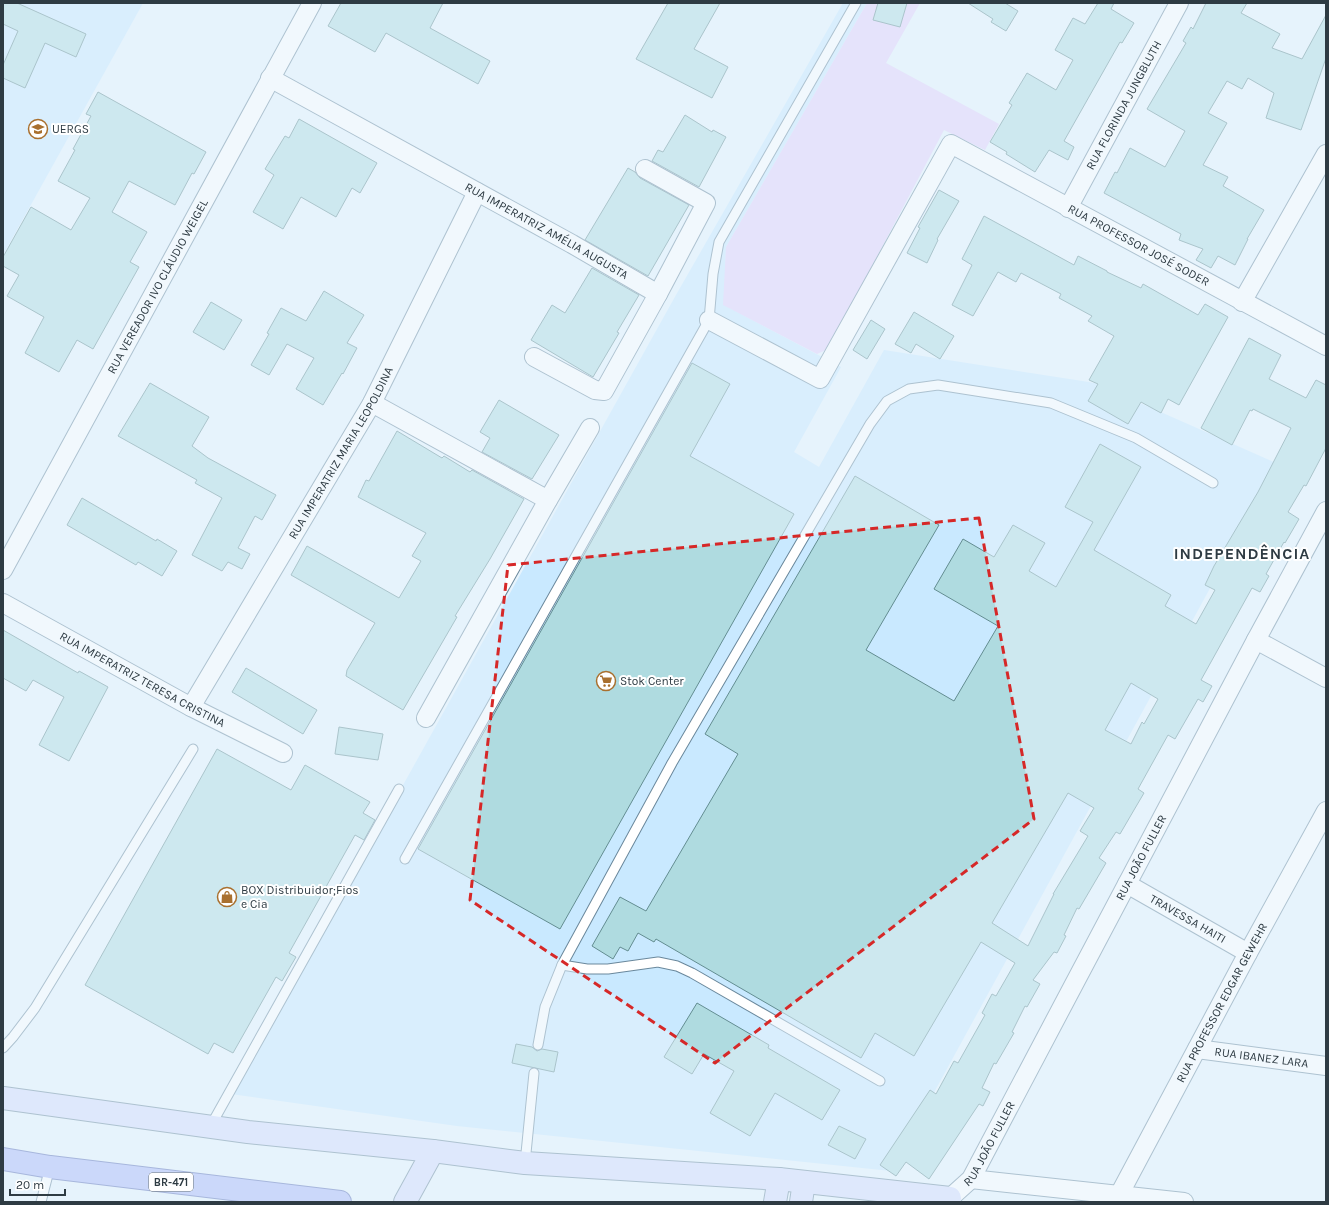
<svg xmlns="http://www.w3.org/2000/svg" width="1329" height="1205" font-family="Karla,sans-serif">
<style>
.built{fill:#c9e9ff}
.green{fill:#e4d0fa}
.building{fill:#afdbe0;stroke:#638d91;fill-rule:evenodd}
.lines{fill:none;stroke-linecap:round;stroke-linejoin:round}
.lane-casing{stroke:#6a889c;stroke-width:11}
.street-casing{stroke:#6a889c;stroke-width:20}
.secondary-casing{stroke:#6a889c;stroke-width:24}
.primary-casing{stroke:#5c6fb7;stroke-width:24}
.lane{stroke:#fff;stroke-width:9}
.street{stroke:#fff;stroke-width:18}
.secondary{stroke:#d6dcfc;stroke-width:22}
.primary{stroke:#acb9f9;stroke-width:22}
.marked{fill:none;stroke:#d62828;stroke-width:3;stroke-dasharray:8 5;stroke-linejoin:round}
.labels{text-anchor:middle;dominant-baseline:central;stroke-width:4;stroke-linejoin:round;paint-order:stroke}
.shield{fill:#fff;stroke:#6d767b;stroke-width:1}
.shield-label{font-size:11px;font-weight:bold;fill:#2e3b43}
.street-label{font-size:12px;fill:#2e3b43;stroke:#fff}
.poi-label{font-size:12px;fill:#2e3b43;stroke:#fff;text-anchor:start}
.district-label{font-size:16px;font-weight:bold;letter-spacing:1px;fill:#2e3b43;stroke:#fff}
</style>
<rect width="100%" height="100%" fill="#e6f3fc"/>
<g class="built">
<polygon points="3,3 143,3 3,255"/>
<polygon points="843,3 867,3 726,247 724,305 841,367 794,452 819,467 884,350 1095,383 1278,464 891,1171 457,1126 231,1094 676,295"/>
</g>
<polygon class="green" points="867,3 920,3 886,63 999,124 985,150 944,130 828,349 817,354 723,305 726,247"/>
<g class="building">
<polygon points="3,3 17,3 86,34 76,57 45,43 25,88 3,78 3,65 18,31 3,24"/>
<polygon points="341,3 443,3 430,28 490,61 478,84 386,33 375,52 328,26"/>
<polygon points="668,3 720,3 694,49 728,67 712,98 636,59"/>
<polygon points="878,3 907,3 900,27 873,20"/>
<polygon points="968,3 1005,3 1018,11 1006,31 991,22 993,19"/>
<polygon points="1098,3 1114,3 1111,9 1134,23 1122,43 1120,42 1064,141 1074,147 1068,160 1049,150 1035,172 1006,154 1007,152 990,142 1012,105 1009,103 1027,73 1056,90 1073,60 1055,50 1073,18 1085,24"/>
<polygon points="1206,3 1247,3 1241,13 1280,34 1272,48 1302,59 1326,15 1326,58 1301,130 1266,118 1274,93 1248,78 1242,89 1227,81 1208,113 1227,123 1203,165 1228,177 1223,186 1264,210 1247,239 1248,239 1235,265 1218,256 1211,268 1196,260 1203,249 1179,240 1181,234 1104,193 1115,172 1117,173 1130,148 1165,167 1185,131 1147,109 1186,43 1183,41 1191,27 1193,29"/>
<polygon points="98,92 206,152 194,174 192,173 175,205 129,181 112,212 147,232 130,262 139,267 93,349 77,340 59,372 25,353 44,317 7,296 19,275 3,266 3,257 31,207 71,230 90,198 58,181 75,150 73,149 91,116 86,114"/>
<polygon points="685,115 712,132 713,130 726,137 699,187 652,161 658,150 663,152"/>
<polygon points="299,119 377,163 360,193 352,188 336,217 301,197 283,229 253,212 274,175 265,169 285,136 289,138"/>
<polygon points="628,168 635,172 640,178 689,205 648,276 585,240"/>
<polygon points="939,190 959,201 937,239 938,240 927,263 907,253 920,228 918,227"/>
<polygon points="984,216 1074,265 1078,256 1107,271 1107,272 1141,288 1143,284 1198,315 1205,304 1228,317 1179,405 1168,399 1161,413 1141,402 1128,424 1088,401 1098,384 1089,380 1114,336 1088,321 1092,316 1059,298 1061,294 1021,273 1016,282 998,272 973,316 952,305 972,265 962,259"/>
<polygon points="592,268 639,295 617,332 619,333 593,377 531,340 552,305 565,313"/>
<polygon points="324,291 364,315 347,343 357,348 343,374 342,373 323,405 296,389 314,358 287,344 269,375 251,365 269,334 267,333 281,308 306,321"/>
<polygon points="211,302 242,320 224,350 193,332"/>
<polygon points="914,312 954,336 940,359 916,344 911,353 895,344"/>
<polygon points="871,320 885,329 867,359 853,350"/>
<path d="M 1249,338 L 1281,355 L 1269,379 L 1306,398 L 1316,380 L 1326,385 L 1326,448 L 1306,486 L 1304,485 L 1288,512 L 1299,519 L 1285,543 L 1284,542 L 1266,574 L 1269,576 L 1260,592 L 1252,588 L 1201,680 L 1212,686 L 1203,702 L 1198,699 L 1175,739 L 1168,735 L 1138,789 L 1144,793 L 1134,810 L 1120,834 L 1116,832 L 1099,858 L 1106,863 L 1079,909 L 1077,908 L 1064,935 L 1066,936 L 1057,953 L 1054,952 L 1033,980 L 1040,984 L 1027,1007 L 1025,1006 L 1012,1032 L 1014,1033 L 996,1064 L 994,1063 L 982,1088 L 990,1092 L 983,1106 L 979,1104 L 929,1179 L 906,1162 L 896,1176 L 880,1165 L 930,1090 L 936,1094 L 954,1061 L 958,1063 L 985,1015 L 982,1013 L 992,994 L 996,996 L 1015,963 L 981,942 L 914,1056 L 875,1033 L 861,1058 L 656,939 L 654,942 L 638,933 L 628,951 L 620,947 L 613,959 L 592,946 L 620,897 L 646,911 L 738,754 L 705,734 L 855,476 L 939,525 L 866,650 L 954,701 L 998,626 L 934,589 L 963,539 L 994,557 L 1013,525 L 1045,543 L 1029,571 L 1056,587 L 1093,522 L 1065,507 L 1100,444 L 1141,467 L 1094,550 L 1171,595 L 1165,606 L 1196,624 L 1215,590 L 1205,585 L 1214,566 L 1258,492 L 1291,428 L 1253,409 L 1252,411 L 1250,410 L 1232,445 L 1201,428 ZM 1131,683 L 1158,699 L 1144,724 L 1142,722 L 1131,744 L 1105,730 ZM 1068,793 L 1094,808 L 1080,831 L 1088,836 L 1053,894 L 1054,894 L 1028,946 L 992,923 Z"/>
<polygon points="692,363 730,384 690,456 794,514 560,929 418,849"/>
<polygon points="150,383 209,417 192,446 208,458 276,495 262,520 255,516 238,548 250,554 242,569 228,562 222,571 192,555 222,498 195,483 197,480 118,436"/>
<polygon points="499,400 559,435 532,479 482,452 490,438 480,432"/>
<polygon points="397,431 442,458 444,456 470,472 472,470 524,499 490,559 455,616 457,617 403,710 346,676 347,670 375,623 291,575 307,546 399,598 421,561 412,556 426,533 358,497 366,480 369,481"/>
<polygon points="82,498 156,541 157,539 177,551 162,576 138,562 136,565 67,525"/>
<polygon points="3,630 78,673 79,671 108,687 69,761 39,745 64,697 33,680 26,691 3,678"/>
<polygon points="246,668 317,710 303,734 232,692"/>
<polygon points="339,727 383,734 378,760 335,754"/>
<polygon points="217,749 291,790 305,765 370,802 363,813 375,820 364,840 355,835 289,953 296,957 282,981 276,977 233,1053 214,1043 208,1054 85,985"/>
<polygon points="697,1003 769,1045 768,1048 840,1090 822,1120 775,1093 750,1136 710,1113 734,1071 704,1054 692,1074 664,1057"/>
<polygon points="516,1044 532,1047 537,1051 542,1049 558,1052 554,1072 512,1063"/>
<polygon points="839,1126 866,1139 855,1159 828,1145"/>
</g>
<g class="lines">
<g class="lane-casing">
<g id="lane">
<polyline points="405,859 709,320 713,274 719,242 856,3"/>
<polyline points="562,965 587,969 608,969 658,962 677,966 692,973 880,1081"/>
<polyline points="538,1045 545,1007 562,965 672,763 870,424 887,401 909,389 938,385 1051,403 1136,438 1213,483"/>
<polyline points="3,1048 13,1037 35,1008 193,749"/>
<polyline points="210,1127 399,789"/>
<polyline points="525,1163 534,1073"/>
<polyline points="41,1202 50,1167"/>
</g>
</g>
<g class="street-casing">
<g id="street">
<path id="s1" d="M 270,78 L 572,244 L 658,294 L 604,391 L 595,390 L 534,357"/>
<polyline points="645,169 706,203 658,294"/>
<path id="s2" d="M 1068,208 L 1179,3"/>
<polyline points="1242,302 1326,154"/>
<path id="s3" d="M 709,320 L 820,379 L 951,144 L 1326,346"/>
<polyline points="372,403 548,500"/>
<path id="s4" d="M 3,570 L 312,3"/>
<path id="s5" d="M 3,603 L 191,707 L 283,753"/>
<polyline points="1256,640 1326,678"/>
<path id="s6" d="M 191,707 L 372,403 L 477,192"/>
<polyline points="426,718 548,500 590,428"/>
<path id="s7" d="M 1127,884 L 1248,953"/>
<path id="s8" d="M 1197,1049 L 1326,1066"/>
<polyline points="971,1179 1184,1202"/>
<path id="s9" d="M 1119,1195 L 1248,953 L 1326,811"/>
<path id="s10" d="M 950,1198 L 971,1179 L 1256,640 L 1326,511"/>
</g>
</g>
<g class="secondary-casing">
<g id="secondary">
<polyline points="3,1098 248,1132 433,1151 525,1163 779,1179 950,1198"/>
<polyline points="405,1202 433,1151"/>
<polyline points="775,1202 779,1179"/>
<polyline points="801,1202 804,1182"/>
</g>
</g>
<g class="primary-casing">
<polyline id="primary" points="3,1159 50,1167 340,1202"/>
</g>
<use href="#lane" class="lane"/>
<use href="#street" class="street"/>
<use href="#secondary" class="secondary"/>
<use href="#primary" class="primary"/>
</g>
<path d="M0 0H1329V1205H0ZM 979,518 L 1034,819 L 715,1063 L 470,900 L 508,565 Z" fill="#e6f3fc" fill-opacity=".55" fill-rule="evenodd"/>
<path class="marked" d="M 979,518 L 1034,819 L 715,1063 L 470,900 L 508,565 Z"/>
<defs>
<g id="university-ring" transform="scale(1)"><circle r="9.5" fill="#fff" stroke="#a9702f" stroke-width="1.5"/><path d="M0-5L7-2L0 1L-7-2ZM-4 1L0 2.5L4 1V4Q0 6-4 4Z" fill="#a9702f"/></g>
<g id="supermarket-ring" transform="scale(1)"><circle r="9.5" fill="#fff" stroke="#a9702f" stroke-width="1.5"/><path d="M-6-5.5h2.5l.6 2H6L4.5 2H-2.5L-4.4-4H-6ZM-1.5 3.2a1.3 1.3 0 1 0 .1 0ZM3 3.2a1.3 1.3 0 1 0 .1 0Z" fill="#a9702f"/></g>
<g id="shop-ring" transform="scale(1)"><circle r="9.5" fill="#fff" stroke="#a9702f" stroke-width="1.5"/><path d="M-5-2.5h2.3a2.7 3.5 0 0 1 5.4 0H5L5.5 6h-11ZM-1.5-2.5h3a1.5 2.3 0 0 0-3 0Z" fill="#a9702f"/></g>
</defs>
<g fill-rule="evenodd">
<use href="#university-ring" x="38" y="129"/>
<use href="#supermarket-ring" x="606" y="681"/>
<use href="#shop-ring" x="227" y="897"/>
</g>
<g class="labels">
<rect class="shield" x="149" y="1173" width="44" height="18" rx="3"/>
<g class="shield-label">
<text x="171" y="1182">BR-471</text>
</g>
<g class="street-label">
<text stroke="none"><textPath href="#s2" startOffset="117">RUA FLORINDA JUNGBLUTH</textPath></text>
<text stroke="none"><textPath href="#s1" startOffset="316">RUA IMPERATRIZ AMÉLIA AUGUSTA</textPath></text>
<text stroke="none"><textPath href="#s3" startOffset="608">RUA PROFESSOR JOSÉ SODER</textPath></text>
<text stroke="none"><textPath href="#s4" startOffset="323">RUA VEREADOR IVO CLÁUDIO WEIGEL</textPath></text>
<text stroke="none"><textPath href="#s6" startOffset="295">RUA IMPERATRIZ MARIA LEOPOLDINA</textPath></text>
<text stroke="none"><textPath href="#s5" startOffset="159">RUA IMPERATRIZ TERESA CRISTINA</textPath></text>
<text stroke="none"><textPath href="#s10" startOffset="392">RUA JOÃO FULLER</textPath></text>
<text stroke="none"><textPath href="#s7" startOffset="70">TRAVESSA HAITI</textPath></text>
<text stroke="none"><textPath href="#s9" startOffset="218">RUA PROFESSOR EDGAR GEWEHR</textPath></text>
<text stroke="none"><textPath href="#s8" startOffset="65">RUA IBANEZ LARA</textPath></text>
<text stroke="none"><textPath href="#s10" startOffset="68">RUA JOÃO FULLER</textPath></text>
</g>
<g class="poi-label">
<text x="52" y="129">UERGS</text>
<text x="620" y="681">Stok Center</text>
<text x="241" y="890">BOX Distribuidor;Fios<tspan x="241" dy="14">e Cia</tspan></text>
</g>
<g class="district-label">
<text x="1242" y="553">INDEPENDÊNCIA</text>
</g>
</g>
<rect width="1329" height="1205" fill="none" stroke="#2e3b43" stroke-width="8"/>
<path d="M10 1189v6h55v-6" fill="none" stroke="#2e3b43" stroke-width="2"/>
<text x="16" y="1189" font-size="12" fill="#2e3b43" stroke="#ffffff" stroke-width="3" paint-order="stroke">20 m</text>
</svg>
